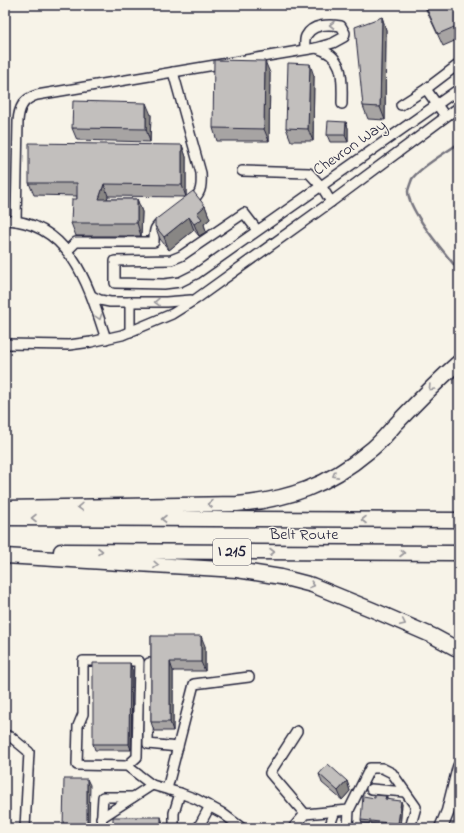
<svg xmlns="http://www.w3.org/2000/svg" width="464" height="833" font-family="'Indie Flower',sans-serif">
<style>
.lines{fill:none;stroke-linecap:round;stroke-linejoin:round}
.stream{stroke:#76747f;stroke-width:2.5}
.minor-casing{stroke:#22223b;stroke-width:12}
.major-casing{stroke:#22223b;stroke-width:15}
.highway-casing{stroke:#22223b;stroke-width:17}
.minor{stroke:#f7f3e8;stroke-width:9}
.major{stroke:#f7f3e8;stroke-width:12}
.highway{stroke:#f7f3e8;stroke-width:14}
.wall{fill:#a7a4a3;stroke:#22223b}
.shaded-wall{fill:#888684;stroke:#22223b}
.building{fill:#c2bfbd;stroke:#22223b}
.oneway{stroke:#97959a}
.labels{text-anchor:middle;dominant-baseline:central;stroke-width:3;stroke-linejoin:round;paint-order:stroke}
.shield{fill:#f7f3e8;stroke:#62616f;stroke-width:1}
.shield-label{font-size:15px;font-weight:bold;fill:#22223b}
.street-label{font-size:16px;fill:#22223b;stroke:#f7f3e8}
</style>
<rect width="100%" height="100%" fill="#f7f3e8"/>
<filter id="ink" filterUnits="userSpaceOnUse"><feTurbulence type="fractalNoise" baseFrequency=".025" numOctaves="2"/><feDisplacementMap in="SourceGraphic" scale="8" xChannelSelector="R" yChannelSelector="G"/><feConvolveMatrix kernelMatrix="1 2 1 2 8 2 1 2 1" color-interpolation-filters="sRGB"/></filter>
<g filter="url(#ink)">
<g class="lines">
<path class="stream" d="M 459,143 C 446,153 421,166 412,179 C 411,182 409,187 408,191 C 408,211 446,254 459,271"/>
<g class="minor-casing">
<g id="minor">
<path d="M 305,49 C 305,45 304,40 306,36 C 312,24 329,24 341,26 L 345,33 L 344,37 L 333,43 L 316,48"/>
<path d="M 173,72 L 201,173 C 202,188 201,194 189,204"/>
<polyline points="426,89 459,64"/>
<polyline points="401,105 426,89 445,116"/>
<polyline points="242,171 309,173 322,187 331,202"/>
<path d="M 5,220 C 71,222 89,287 106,339"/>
<path d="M 16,221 L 18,121 C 19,108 23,99 37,95 L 316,48 C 346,56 342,80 342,104"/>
<polyline points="257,230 244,213 181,256 171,260 115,261 115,283 164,284 180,282 196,274 459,89"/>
<path d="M 67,251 L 76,242 L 154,242 C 154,229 154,227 165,220"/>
<polyline points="92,296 100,300 110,302 166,302 191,300"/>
<polyline points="130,332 130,302"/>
<polyline points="5,344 69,345 91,342 122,335 172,314 196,299 331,202 459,107"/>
<polyline points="149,663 148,744 178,747"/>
<polyline points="297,731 270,773 305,814"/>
<polyline points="5,735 11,737 29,752 25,828"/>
<polyline points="127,766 137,757 139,661 83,661 83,714 78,726 77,765 127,766 152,785 180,793 196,799 222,813 242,828"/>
<polyline points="167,789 194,684 249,677"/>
<polyline points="371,789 405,792"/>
<polyline points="101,818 152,785"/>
<polyline points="101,828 103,797 133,797"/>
<polyline points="174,828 174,813 180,793"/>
<polyline points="198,828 210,806"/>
<polyline points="293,828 305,814 349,810 370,768 382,768 392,773 416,807 410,828"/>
<polyline points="329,828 335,811"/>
<polyline points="348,828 349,810"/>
</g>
</g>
<g class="major-casing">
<polyline id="major" points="441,828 448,811 459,767"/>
</g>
<g class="highway-casing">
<g id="highway">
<path d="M 5,508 L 237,504 C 288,500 329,485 368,452 C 378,445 386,435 394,426 C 415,404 436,382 459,362"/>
<polyline points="5,518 459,520"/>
<polyline points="61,551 459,553"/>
<polyline points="5,556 237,570 281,577 312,585 373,610 433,636 459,650"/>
</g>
</g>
<use href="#minor" class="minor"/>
<use href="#major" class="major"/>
<use href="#highway" class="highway"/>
</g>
<g class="wall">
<polygon points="424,5 459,5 459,39 443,46"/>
<polygon points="382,17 386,30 385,120 368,119 363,106"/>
<polygon points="270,73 269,141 217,141 213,128"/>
<polygon points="314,76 313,141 291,141 286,128"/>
<polygon points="151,115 150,142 77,140 72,128"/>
<polygon points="346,122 348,128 348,142 330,142 327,135"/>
<polygon points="182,145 186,157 186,196 205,206 210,219 204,224 206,232 199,236 194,230 169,250 160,239 155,226 185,197 108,196 107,199 137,199 142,212 141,236 76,236 71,223 77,199 77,196 34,195 29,183"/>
<polygon points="151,636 205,646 205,671 173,671 173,731 154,731 151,722"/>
<polygon points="130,663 132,670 131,750 95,750 93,744"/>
<polygon points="319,774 347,781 350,791 342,800 322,783"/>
<polygon points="386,796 387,799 402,804 400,827 362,823 361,820"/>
</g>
<g class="shaded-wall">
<polygon points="382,17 386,30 385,120 380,107"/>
<polygon points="265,61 270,73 269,141 264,129"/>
<polygon points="310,64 314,76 313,141 308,129"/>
<polygon points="146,103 151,115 150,142 146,129"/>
<polygon points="346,122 348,128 348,142 345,135"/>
<polygon points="182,145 186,157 186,197 182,185"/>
<polygon points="104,184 108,196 104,211 99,199"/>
<polygon points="137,199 142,212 141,236 137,223"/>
<polygon points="205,206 210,219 204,224 206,232 199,236 194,224 197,213"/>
<polygon points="189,217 194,230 169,250 164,237"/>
<polygon points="201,636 205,646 205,671 201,662"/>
<polygon points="170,662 173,671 173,731 170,722"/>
<polygon points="130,663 132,670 131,750 129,744"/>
<polygon points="87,779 90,785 89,828 87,828"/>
<polygon points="347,781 350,791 342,800 338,791"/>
<polygon points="401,801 402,804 400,827 398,824"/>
<polygon points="161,817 163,823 163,828 161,828"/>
</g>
<g class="building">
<polygon points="425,5 459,5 459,25 438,34"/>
<polygon points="382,17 380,107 363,106 355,27"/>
<polygon points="214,60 265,61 264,129 213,128"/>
<polygon points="288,63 310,64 308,129 286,128"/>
<polygon points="73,101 146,103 146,129 72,128"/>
<polygon points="328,121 346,122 345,135 327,135"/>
<polygon points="29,143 182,145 182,185 104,184 99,199 137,199 137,223 71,223 72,199 77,199 77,183 29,183"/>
<polygon points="193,191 205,206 197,213 202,219 194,224 189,217 164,237 155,226 155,220"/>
<polygon points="151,636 201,636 201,662 170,662 170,722 151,722"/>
<polygon points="93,663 130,663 129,744 93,744"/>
<polygon points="328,764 347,781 338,791 319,774"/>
<polygon points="64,779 87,779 87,828 63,828"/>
<polygon points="375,795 386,796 385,799 401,801 398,824 361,820 363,796 375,798"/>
<rect x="113" y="817" width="48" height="11"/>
</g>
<defs><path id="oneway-chevron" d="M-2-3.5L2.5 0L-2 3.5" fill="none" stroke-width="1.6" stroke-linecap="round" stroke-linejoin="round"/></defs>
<g class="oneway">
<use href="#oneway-chevron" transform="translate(332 25) rotate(-180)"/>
<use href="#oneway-chevron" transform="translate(157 302) rotate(179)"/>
<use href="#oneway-chevron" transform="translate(99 317) rotate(72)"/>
<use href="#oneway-chevron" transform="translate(431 388) rotate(134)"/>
<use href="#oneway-chevron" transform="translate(335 475) rotate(151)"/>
<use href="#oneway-chevron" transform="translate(210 504) rotate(179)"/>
<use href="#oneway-chevron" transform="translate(80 507) rotate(179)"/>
<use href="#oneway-chevron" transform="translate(34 518) rotate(-180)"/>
<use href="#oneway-chevron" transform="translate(164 519) rotate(-180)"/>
<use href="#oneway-chevron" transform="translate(364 520) rotate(-180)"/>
<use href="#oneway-chevron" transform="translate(100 551)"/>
<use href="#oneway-chevron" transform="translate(272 552)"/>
<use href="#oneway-chevron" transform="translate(402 553)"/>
<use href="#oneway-chevron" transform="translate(156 565) rotate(3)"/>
<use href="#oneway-chevron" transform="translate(312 585) rotate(18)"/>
<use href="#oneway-chevron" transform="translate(403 623) rotate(25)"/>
</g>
</g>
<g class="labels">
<rect class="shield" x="213" y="539" width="38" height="26" rx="3"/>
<g class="shield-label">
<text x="232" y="552">I 215</text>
</g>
<g class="street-label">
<text transform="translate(350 148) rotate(-35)">Chevron Way</text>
<text x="304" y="535">Belt Route</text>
</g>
</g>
<rect width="464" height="833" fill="none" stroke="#f7f3e8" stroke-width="20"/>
<rect x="10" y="10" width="444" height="813" fill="none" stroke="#22223b" stroke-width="1.5" filter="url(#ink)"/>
</svg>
